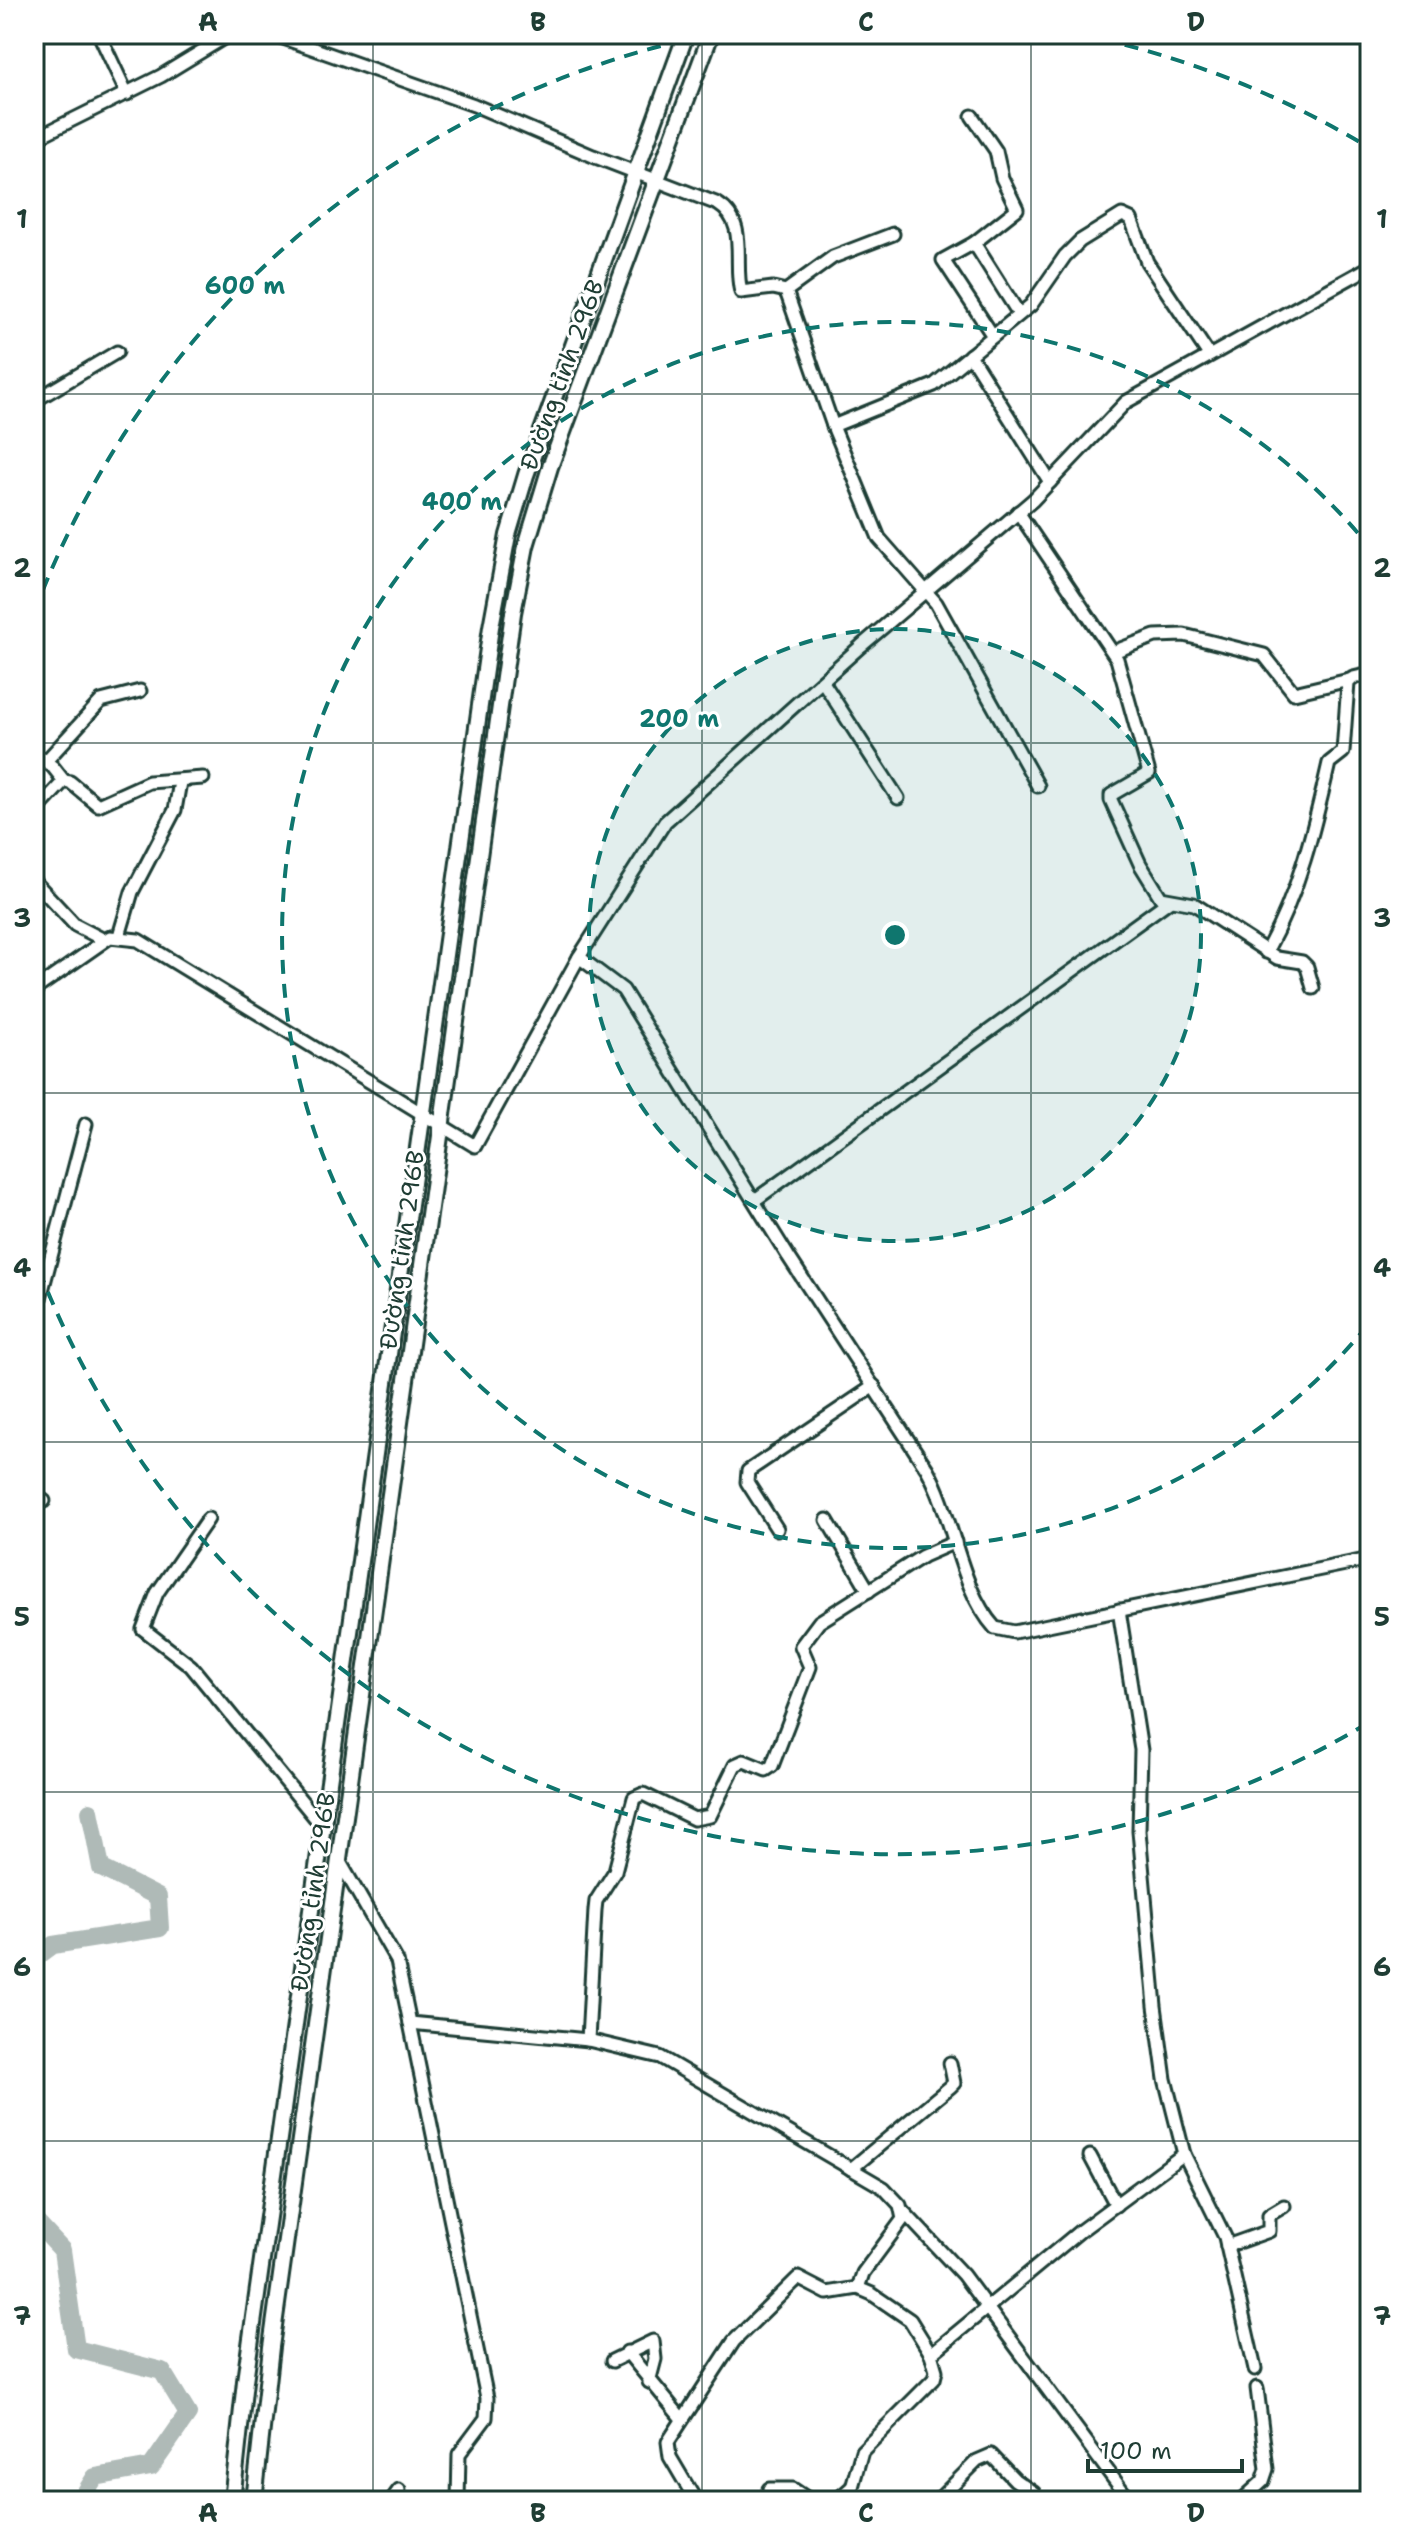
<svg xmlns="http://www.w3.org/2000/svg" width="1404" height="2535" font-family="'Shantell Sans',sans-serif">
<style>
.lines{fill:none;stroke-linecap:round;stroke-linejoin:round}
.river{stroke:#afbab7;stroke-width:18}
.minor-casing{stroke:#1f3d34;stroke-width:17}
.major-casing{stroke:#1f3d34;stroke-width:20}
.minor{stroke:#fff;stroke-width:11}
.major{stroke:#fff;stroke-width:14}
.grid{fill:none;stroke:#1f3d34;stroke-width:2;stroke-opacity:0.55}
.ring{fill:none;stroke:#0f766e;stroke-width:4;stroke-dasharray:14 10}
.labels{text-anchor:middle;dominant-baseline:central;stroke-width:6;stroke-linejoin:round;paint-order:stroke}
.street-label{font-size:24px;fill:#1f3d34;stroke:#fff}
.centre{fill:#0f766e;stroke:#fff;stroke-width:4}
.ring-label{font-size:24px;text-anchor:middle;font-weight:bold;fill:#0f766e;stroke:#fff;stroke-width:6;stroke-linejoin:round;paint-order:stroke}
.neatline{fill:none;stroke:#1f3d34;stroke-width:3}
.grid-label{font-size:26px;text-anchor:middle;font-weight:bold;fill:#1f3d34}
</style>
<rect width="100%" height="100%" fill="#fff"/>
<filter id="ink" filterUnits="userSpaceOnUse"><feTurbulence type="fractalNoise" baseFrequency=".0125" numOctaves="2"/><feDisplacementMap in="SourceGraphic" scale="16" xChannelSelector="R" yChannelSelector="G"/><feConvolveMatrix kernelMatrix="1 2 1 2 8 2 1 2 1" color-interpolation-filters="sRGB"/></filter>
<g filter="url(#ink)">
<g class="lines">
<g class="river">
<polyline points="34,1959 53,1945 160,1928 158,1897 101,1868 90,1811"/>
<polyline points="34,2220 62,2250 76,2349 162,2371 188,2414 151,2467 95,2477 80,2501"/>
</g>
<g class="minor-casing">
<g id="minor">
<polyline points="99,34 127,94"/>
<path d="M 272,34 L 474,105 L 593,156 L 718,204 C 749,223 733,263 741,292 L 773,288 L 786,291"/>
<polyline points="1366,34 1370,51"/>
<polyline points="972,116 996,151 1002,178 1017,209 974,243 1019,314"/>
<polyline points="34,139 161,76 230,34"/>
<polyline points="974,243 943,260 993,336"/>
<polyline points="970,355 1050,482"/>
<polyline points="34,401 117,352"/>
<polyline points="833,426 786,291 833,257 893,234"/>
<polyline points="1018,512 1117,659 1149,773 1111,795 1111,800 1140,864 1161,898 1194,904 1277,958 1302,962 1307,967 1313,988"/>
<polyline points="1113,652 1155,636 1184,635 1264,655 1294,693 1349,680"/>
<polyline points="823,682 898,798"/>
<polyline points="34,753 53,767 64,781"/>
<polyline points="46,761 101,701 140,691"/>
<polyline points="1038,786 936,603 879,538 833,426 934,385 1031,305 1065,256 1080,241 1122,215 1131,219 1147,262 1209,355"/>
<polyline points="34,813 64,781 70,782 98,805 149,782 203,778"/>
<polyline points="34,881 75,925 104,940"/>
<polyline points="119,936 132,892 175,810 180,782"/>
<path d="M 1266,952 C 1299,892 1314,829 1329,763 L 1343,752 L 1348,683 L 1353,678 L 1370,674"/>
<path d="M 579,957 L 623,990 L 788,1256 L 927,1469 C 954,1517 959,1588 995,1628 L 1014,1632 L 1370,1559"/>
<polyline points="34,990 110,937 138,940 475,1146 579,957 665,822 861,646 1033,500 1126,402 1370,267"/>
<polyline points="755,1200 1169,901"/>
<polyline points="34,1321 86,1124"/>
<polyline points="34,1495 44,1501"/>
<polyline points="208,1519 157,1593 143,1629 191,1666 322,1826"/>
<polyline points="827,1520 869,1591"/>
<polyline points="777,1529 747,1482 748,1471 874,1386"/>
<polyline points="340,1862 397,1961 410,2023 588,2040"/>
<polyline points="410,2023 487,2398 486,2418 459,2454 458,2501"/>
<polyline points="1184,2154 1225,2237 1255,2369"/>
<polyline points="1090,2156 1116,2205"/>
<polyline points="851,2169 950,2087 954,2083 950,2063"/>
<polyline points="903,2211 963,2275 1130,2501"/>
<polyline points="1227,2246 1269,2231 1269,2215 1284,2206"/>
<polyline points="858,2288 863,2273 903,2219 900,2205 884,2188 660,2057 588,2040 595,1910 596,1901 615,1871 634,1798 643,1794 694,1819 710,1816 735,1765 744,1761 766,1770 772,1766 810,1667 801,1646 819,1622 923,1556 955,1542"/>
<polyline points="627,2352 682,2419"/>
<polyline points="612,2361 653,2341 655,2359 649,2382"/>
<polyline points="769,2489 793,2489 811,2501"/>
<polyline points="391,2501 399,2490"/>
<polyline points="696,2501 670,2457 668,2442 734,2341 798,2278 827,2293 858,2288 872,2294 910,2320 931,2354"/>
<polyline points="836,2501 852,2487 862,2451 934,2379 936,2371 931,2354 1080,2231 1184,2154 1165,2079 1155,2006 1139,1831 1141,1750 1119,1610"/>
<polyline points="937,2501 977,2461 991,2455 1015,2480 1034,2493"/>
<polyline points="1241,2501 1263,2481 1267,2469 1257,2388"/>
</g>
</g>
<g class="major-casing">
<g id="major">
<polyline points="232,2501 245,2381 491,627 508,535 526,475 686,34"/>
<polyline points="254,2501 271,2347 513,613 526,546 550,467 711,34"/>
</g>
</g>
<use href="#minor" class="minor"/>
<use href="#major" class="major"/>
</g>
</g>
<path class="grid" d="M 373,34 L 373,2501M 702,34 L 702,2501M 1031,34 L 1031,2501M 34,394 L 1370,394M 34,743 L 1370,743M 34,1093 L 1370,1093M 34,1442 L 1370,1442M 34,1792 L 1370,1792M 34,2141 L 1370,2141"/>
<circle cx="895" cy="935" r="306" fill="#0f766e" fill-opacity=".12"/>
<g class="ring">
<circle cx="895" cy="935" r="306"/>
<path d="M1368 1325A613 613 0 1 1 1368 545"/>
<path d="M1368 1723A919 919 0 0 1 34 1257M34 613A919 919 0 0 1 712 34M1078 34A919 919 0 0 1 1368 147"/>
</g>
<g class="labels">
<g class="street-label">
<text transform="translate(562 375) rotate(-70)">Đường tỉnh 296B</text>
<text transform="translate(402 1250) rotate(-82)">Đường tỉnh 296B</text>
<text transform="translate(313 1892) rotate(-82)">Đường tỉnh 296B</text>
</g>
</g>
<circle cx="895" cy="935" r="12" class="centre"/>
<g class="ring-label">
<text x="245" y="294">600 m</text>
<text x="462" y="510">400 m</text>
<text x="679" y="727">200 m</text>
</g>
<rect width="1404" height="2535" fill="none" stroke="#fff" stroke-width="88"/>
<path d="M1088 2459v12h154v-12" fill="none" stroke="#1f3d34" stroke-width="4"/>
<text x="1100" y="2459" font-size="24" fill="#1f3d34" stroke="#ffffff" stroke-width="6" paint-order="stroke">100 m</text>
<rect x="44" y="44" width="1316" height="2447" class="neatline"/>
<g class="grid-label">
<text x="208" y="31">A</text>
<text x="538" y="31">B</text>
<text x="866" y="31">C</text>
<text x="1196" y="31">D</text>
<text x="22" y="228">1</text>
<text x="1382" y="228">1</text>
<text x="22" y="577">2</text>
<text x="1382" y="577">2</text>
<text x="22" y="927">3</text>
<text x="1382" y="927">3</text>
<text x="22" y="1277">4</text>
<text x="1382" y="1277">4</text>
<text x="22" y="1626">5</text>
<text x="1382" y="1626">5</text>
<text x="22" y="1976">6</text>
<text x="1382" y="1976">6</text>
<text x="22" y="2325">7</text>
<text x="1382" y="2325">7</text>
<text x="208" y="2522">A</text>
<text x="538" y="2522">B</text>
<text x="866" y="2522">C</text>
<text x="1196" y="2522">D</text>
</g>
</svg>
